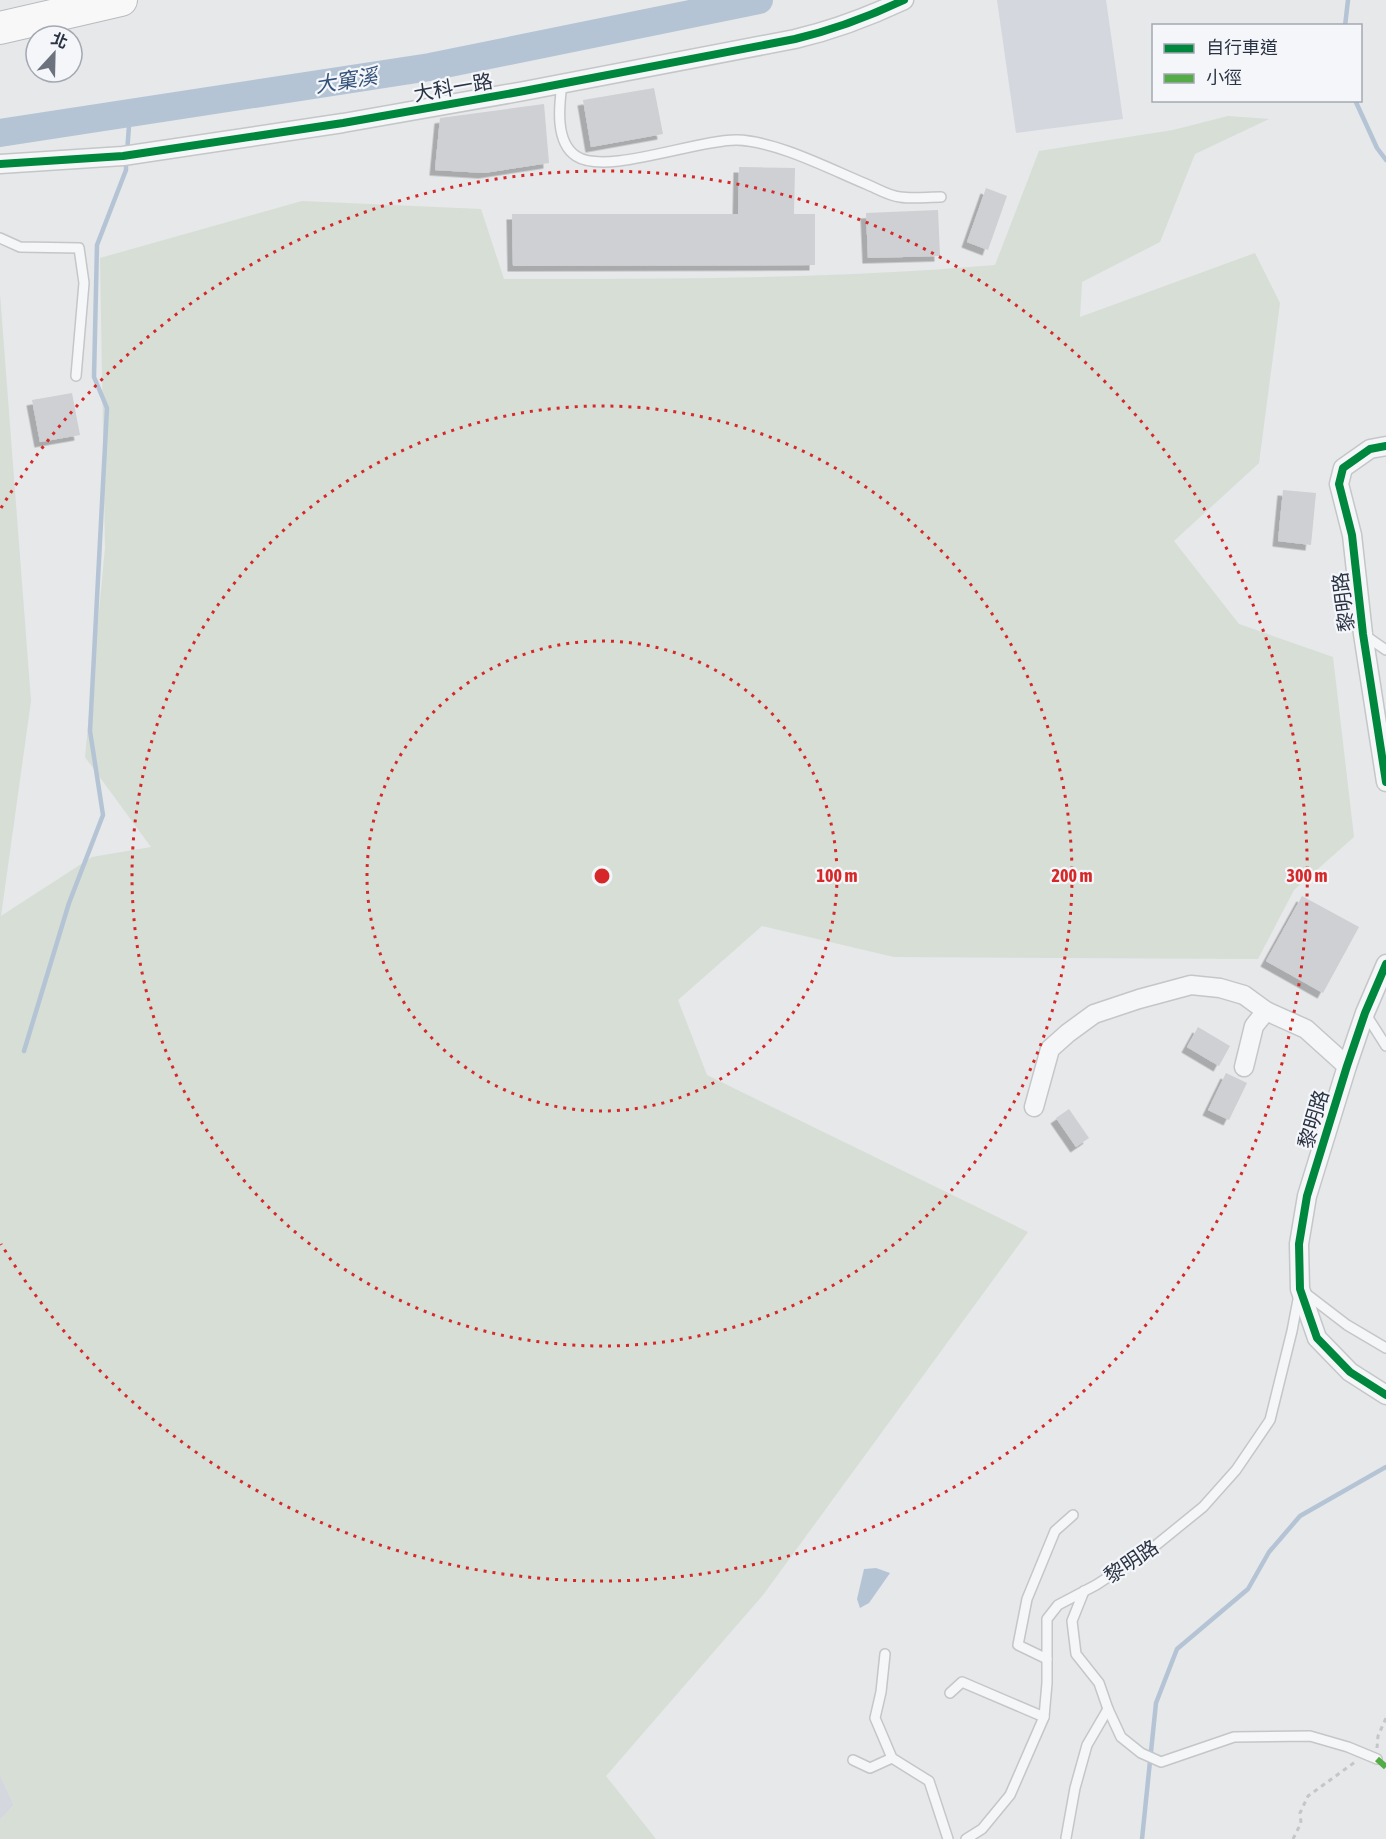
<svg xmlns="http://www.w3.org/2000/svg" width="1386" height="1839" font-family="'Asap Condensed','Noto Sans TC',sans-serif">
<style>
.built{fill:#d4d7dd}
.green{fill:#d6ded6}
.water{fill:#b4c4d5}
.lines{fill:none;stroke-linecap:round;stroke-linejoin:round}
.stream{stroke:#b4c4d5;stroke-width:4.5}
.river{stroke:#b4c4d5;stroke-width:28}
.building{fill:#ced0d3;filter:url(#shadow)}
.lane-casing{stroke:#c4c6c8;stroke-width:12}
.street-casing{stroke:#c4c6c8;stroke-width:21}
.highway-casing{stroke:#b8bbbf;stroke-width:34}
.path{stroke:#c5c6ca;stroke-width:3;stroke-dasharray:4.5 4.5;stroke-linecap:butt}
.lane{stroke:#f5f6f7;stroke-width:9}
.street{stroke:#f5f6f7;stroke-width:18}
.highway{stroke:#f8f8f8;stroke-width:32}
.quiet{stroke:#54ac47;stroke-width:6;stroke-dasharray:12 6;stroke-linecap:butt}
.cycleway-casing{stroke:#f4f6f9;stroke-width:11}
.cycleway{stroke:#00873e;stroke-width:8}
.ring{fill:none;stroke:#d62828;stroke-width:3;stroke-dasharray:3 6}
.labels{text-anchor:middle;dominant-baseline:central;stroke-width:4.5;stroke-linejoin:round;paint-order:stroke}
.street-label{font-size:20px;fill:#2b3445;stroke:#f4f6f9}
.water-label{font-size:21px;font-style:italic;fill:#34527a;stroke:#f4f6f9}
.centre{fill:#d62828;stroke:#f4f6f9;stroke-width:3}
.ring-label{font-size:18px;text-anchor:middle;font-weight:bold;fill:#d62828;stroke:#f4f6f9;stroke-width:4.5;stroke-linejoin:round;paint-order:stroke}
</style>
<defs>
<filter id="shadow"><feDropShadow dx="-5.5" dy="5.5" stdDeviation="0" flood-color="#0004"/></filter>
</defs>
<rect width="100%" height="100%" fill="#e6e8ea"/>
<g class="built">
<polygon points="997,0 1106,0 1123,119 1016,133"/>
<polygon points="0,1775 14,1805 0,1820"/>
</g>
<path class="green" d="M 1228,116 L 1269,119 L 1195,154 L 1160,242 L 1082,282 L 1080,317 L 1255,253 L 1280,303 L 1259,463 L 1174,541 L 1239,624 L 1333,657 L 1354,837 L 1294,890 L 1258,959 L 894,957 L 762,926 L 678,1000 L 707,1075 L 1028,1232 L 763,1595 L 606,1776 L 656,1839 L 0,1839 L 0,1820 L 14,1805 L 0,1775 L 0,294 L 31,701 L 1,916 L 92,857 L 151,847 L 85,757 L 105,548 L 100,258 L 302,201 L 481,209 L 504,279 C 668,279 832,279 995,265 L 1039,151 L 1173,130 Z"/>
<polygon class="water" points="876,1568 890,1573 869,1603 860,1608 857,1599 864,1569"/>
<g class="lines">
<g class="stream">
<polyline points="1345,26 1348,0"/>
<polyline points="1355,100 1377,148 1386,160"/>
<polyline points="127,153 130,112"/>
<polyline points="24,1051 69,903 103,815 90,731 107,408 94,377 97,245 126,170 126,161"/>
<polyline points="1142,1839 1156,1703 1177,1649 1248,1589 1269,1552 1300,1516 1386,1467"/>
</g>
<polyline class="river" points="0,133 430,67 759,0"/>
</g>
<g class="building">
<polygon points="654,88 663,134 591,147 583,100"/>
<polygon points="544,104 549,163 484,173 435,170 440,118"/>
<polygon points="739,167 795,168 794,214 815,214 815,265 513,266 512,214 738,214"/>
<polygon points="986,188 1007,196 988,250 967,242"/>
<polygon points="938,210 940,256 868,258 866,213"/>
<polygon points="72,393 80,435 40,442 32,400"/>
<polygon points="1283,490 1316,493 1311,545 1278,541"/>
<polygon points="1302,896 1359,927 1323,993 1266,961"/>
<polygon points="1198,1027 1230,1046 1219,1066 1187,1047"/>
<polygon points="1226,1073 1247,1083 1229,1120 1208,1110"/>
<polygon points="1069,1109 1089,1138 1076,1147 1056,1118"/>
</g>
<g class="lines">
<g class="lane-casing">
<g id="lane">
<path d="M 562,84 C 559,106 555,142 576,156 C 606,176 698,139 737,140 C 776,141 830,169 866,184 C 876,188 889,196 900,197 C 913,199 927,197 941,197"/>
<polyline points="0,238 20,247 79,248 84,283 76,376"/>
<polyline points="1363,634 1386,650"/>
<polyline points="1365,1013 1386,1046"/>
<polyline points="1084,1591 1072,1621 1076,1654 1099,1683 1108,1709 1121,1737 1141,1753 1161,1762 1234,1737 1310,1736 1348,1747 1377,1759"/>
<polyline points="885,1654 881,1692 875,1718 892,1758 929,1781 948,1839"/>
<polyline points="1047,1659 1018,1645 1027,1599 1055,1531 1073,1515"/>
<polyline points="950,1693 962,1682 1044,1717"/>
<polyline points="853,1760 870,1768 892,1758"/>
<polyline points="1066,1838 1075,1788 1087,1745 1108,1709"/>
<polyline points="966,1839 982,1829 1010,1795 1044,1717 1047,1683 1047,1619 1058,1605 1096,1585 1150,1550 1203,1507 1236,1470 1270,1420 1292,1331 1300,1289 1347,1325 1386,1348"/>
</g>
</g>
<g class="street-casing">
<g id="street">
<path d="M 0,164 L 123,156 L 343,123 L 524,91 L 795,39 C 833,30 868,17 904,0"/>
<polyline points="1386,446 1370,449 1343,468 1339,484 1352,535 1363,634 1386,782"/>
<polyline points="1386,964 1365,1013 1347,1066 1307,1196 1299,1244 1300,1289 1317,1338 1350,1372 1386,1395"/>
<polyline points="1244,1067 1254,1026 1266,1011"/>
<polyline points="1034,1107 1050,1049 1068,1033 1094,1014 1139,999 1191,985 1220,988 1244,995 1266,1011 1306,1029 1347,1066"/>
</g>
</g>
<g class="highway-casing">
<polyline id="highway" points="0,28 121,0"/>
</g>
<g class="path">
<polyline points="1377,1748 1378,1736 1386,1718"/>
<polyline points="1293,1839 1301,1823 1300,1813 1308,1796 1355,1762"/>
</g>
<use href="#lane" class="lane"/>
<use href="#street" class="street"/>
<use href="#highway" class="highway"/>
<polyline class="quiet" points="1377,1759 1386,1767"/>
<g class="cycleway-casing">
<g id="cycleway">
<path d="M 0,164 L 123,156 L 343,123 L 524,91 L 795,39 C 833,30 868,17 904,0"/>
<polyline points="1386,446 1370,449 1343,468 1339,484 1352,535 1363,634 1386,782"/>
<polyline points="1386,964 1365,1013 1347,1066 1307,1196 1299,1244 1300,1289 1317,1338 1350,1372 1386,1395"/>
</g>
</g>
<use href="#cycleway" class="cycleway"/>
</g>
<g class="ring">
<circle cx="602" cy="876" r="235"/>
<circle cx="602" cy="876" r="470"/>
<path d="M1 508A705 705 0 1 1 1 1244"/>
</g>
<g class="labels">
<g class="street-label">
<text transform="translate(453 87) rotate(-10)">大科一路</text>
<text transform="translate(1343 602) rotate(-97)">黎明路</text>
<text transform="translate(1313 1119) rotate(-73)">黎明路</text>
<text transform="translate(1131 1561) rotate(-34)">黎明路</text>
</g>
<g class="water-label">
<text transform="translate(346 80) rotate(-9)">大窠溪</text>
</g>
</g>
<circle cx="602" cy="876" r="9" class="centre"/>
<g class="ring-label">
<text x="837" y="882">100 m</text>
<text x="1072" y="882">200 m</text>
<text x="1307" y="882">300 m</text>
</g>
<rect x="1152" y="24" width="210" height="78" fill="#f4f6f9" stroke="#a4a8b1" stroke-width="1.5"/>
<rect x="1164" y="44" width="30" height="9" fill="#00873e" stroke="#a4a8b1" stroke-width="1.5"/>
<text x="1206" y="54" font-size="18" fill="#2b3445">自行車道</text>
<rect x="1164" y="74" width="30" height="9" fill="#54ac47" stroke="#a4a8b1" stroke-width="1.5"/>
<text x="1206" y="84" font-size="18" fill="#2b3445">小徑</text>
<g transform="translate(54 54) rotate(22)"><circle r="28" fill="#f4f6f9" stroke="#a4a8b1" stroke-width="1.5"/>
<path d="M0-4.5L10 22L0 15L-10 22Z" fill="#6c737f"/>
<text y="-9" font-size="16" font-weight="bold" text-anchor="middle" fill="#2b3445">北</text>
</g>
</svg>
